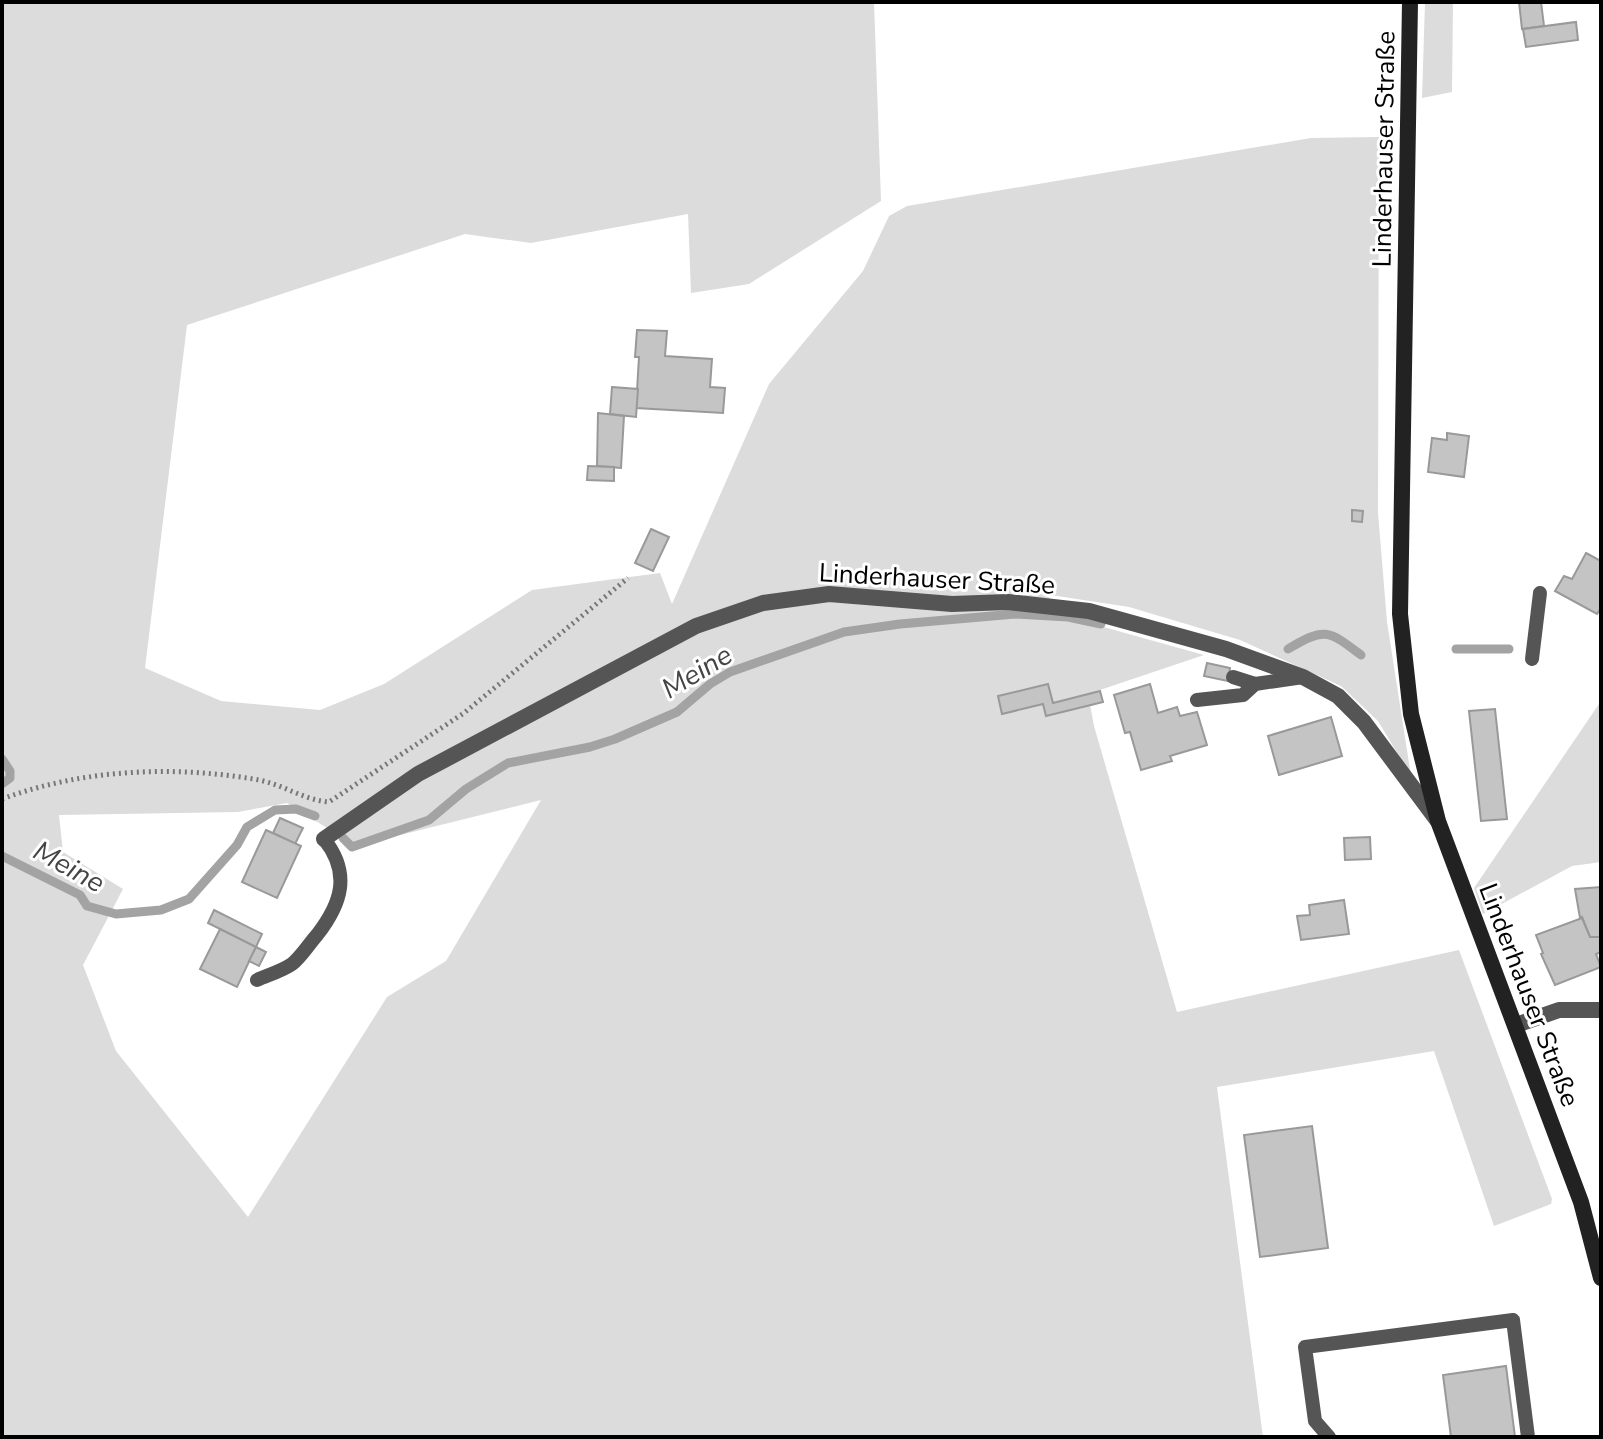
<svg xmlns="http://www.w3.org/2000/svg" width="1603" height="1439" font-family="'Nunito Sans',sans-serif">
<style>
.green{fill:#dcdcdc;fill-rule:evenodd}
.lines{fill:none;stroke-linecap:round;stroke-linejoin:round}
.stream{stroke:#a3a3a3;stroke-width:9}
.building{fill:#c4c4c4;stroke:#999;stroke-width:2}
.path{stroke:#777;stroke-width:5;stroke-dasharray:2 4;stroke-linecap:butt}
.service{stroke:#555;stroke-width:14}
.minor{stroke:#555;stroke-width:16}
.secondary{stroke:#222;stroke-width:16}
.labels{text-anchor:middle;dominant-baseline:central;stroke-width:6;stroke-linejoin:round;paint-order:stroke}
.street-label{font-size:26px;fill:#000;stroke:#fff}
.water-label{font-size:28px;font-style:italic;fill:#444;stroke:#fff}
</style>
<rect width="100%" height="100%" fill="#fff"/>
<g class="green">
<path d="M 2,2 L 874,2 L 881,201 L 749,284 L 691,293 L 688,214 L 531,243 L 465,234 L 187,325 L 145,668 L 221,701 L 320,710 L 384,684 L 532,590 L 660,573 L 672,604 L 769,384 L 863,271 L 889,216 L 907,206 L 1311,138 L 1379,137 L 1378,513 L 1387,622 L 1411,776 L 1378,721 L 1341,686 L 1240,640 L 1129,607 L 1044,594 L 1082,621 L 1204,655 L 1088,694 L 1094,726 L 1177,1012 L 1459,950 L 1552,1199 L 1551,1204 L 1494,1226 L 1434,1051 L 1217,1087 L 1263,1437 L 2,1437 ZM 541,800 L 446,961 L 387,997 L 248,1217 L 116,1051 L 83,965 L 123,889 L 63,852 L 59,815 L 238,812 L 287,803 L 356,846 Z"/>
<polygon points="1425,2 1453,2 1452,92 1422,98"/>
<polygon points="1601,701 1601,862 1572,866 1483,914 1474,888"/>
</g>
<g class="lines">
<g class="stream">
<path d="M 1288,649 C 1325,627 1328,630 1361,655"/>
<polyline points="1456,649 1509,649"/>
<polyline points="2,759 10,771 10,778 2,784"/>
<polyline points="343,838 352,847 429,820 466,789 508,763 590,747 615,739 677,712 710,684 730,672 844,632 900,624 1015,614 1068,617 1101,624"/>
<polyline points="2,856 80,895 87,906 116,914 161,910 189,899 237,845 247,827 275,810 296,809 315,816"/>
</g>
</g>
<g class="building">
<polygon points="1519,2 1541,2 1544,26 1522,29"/>
<polygon points="1576,22 1578,40 1526,47 1523,29"/>
<polygon points="637,330 667,331 665,356 712,359 710,387 725,388 723,413 636,408 639,357 635,357"/>
<polygon points="612,387 638,389 636,417 610,414"/>
<polygon points="598,413 624,416 621,468 597,466"/>
<polygon points="1447,433 1469,436 1464,477 1428,472 1432,438 1447,440"/>
<polygon points="588,466 614,467 614,481 587,480"/>
<polygon points="1352,510 1363,511 1362,522 1352,521"/>
<polygon points="651,529 669,537 653,571 635,563"/>
<polygon points="1586,553 1601,561 1601,608 1597,614 1555,591 1564,576 1572,579"/>
<polygon points="1207,663 1230,668 1228,681 1204,676"/>
<polygon points="1048,684 1053,703 1100,691 1103,702 1046,716 1043,704 1002,714 998,696"/>
<polygon points="1150,684 1158,713 1177,707 1180,716 1197,712 1207,745 1170,756 1172,761 1141,770 1130,732 1125,733 1114,695"/>
<polygon points="1495,709 1507,819 1481,821 1469,711"/>
<polygon points="1331,717 1342,756 1279,775 1268,736"/>
<polygon points="280,818 303,828 295,844 273,833"/>
<polygon points="266,830 301,846 277,898 242,882"/>
<polygon points="1370,837 1371,859 1345,860 1344,838"/>
<polygon points="1601,887 1601,937 1590,937 1582,917 1580,918 1575,889"/>
<polygon points="1344,900 1349,934 1301,940 1297,916 1310,915 1309,905"/>
<polygon points="214,910 262,934 256,947 208,923"/>
<polygon points="1582,918 1590,937 1601,937 1601,952 1596,954 1601,967 1555,985 1541,954 1543,953 1536,935"/>
<polygon points="220,929 256,947 237,987 200,969"/>
<polygon points="256,947 266,952 259,966 249,961"/>
<polygon points="1312,1126 1328,1248 1260,1257 1244,1135"/>
<polygon points="1506,1366 1515,1437 1451,1437 1443,1375"/>
</g>
<g class="lines">
<path class="path" d="M 2,799 C 83,769 174,765 259,780 C 284,785 304,800 329,802 L 464,713 L 628,578"/>
<g class="service">
<polyline points="1532,659 1540,593"/>
<polyline points="1233,677 1255,684"/>
<polyline points="1197,700 1243,695 1255,684 1303,677"/>
<path d="M 257,980 C 268,975 282,971 292,964 C 301,957 309,944 317,935 C 342,903 351,873 324,839"/>
<polyline points="1329,1437 1315,1421 1305,1347 1513,1320 1528,1437"/>
</g>
<g class="minor">
<polyline points="324,839 418,774 696,626 763,603 829,594 952,604 1008,602 1089,611 1226,649 1303,677 1338,696 1364,722 1437,820"/>
<polyline points="1516,1025 1559,1010 1601,1010"/>
</g>
<polyline class="secondary" points="1410,2 1400,614 1411,714 1438,821 1581,1202 1601,1278"/>
</g>
<g class="labels">
<g class="street-label">
<text transform="translate(1384 149) rotate(-89)">Linderhauser Straße</text>
<text transform="translate(937 579) rotate(3)">Linderhauser Straße</text>
<text transform="translate(1529 995) rotate(69)">Linderhauser Straße</text>
</g>
<g class="water-label">
<text transform="translate(697 672) rotate(-31)">Meine</text>
<text transform="translate(69 867) rotate(29)">Meine</text>
</g>
</g>
<rect width="1603" height="1439" fill="none" stroke="#000000" stroke-width="8"/>
</svg>
